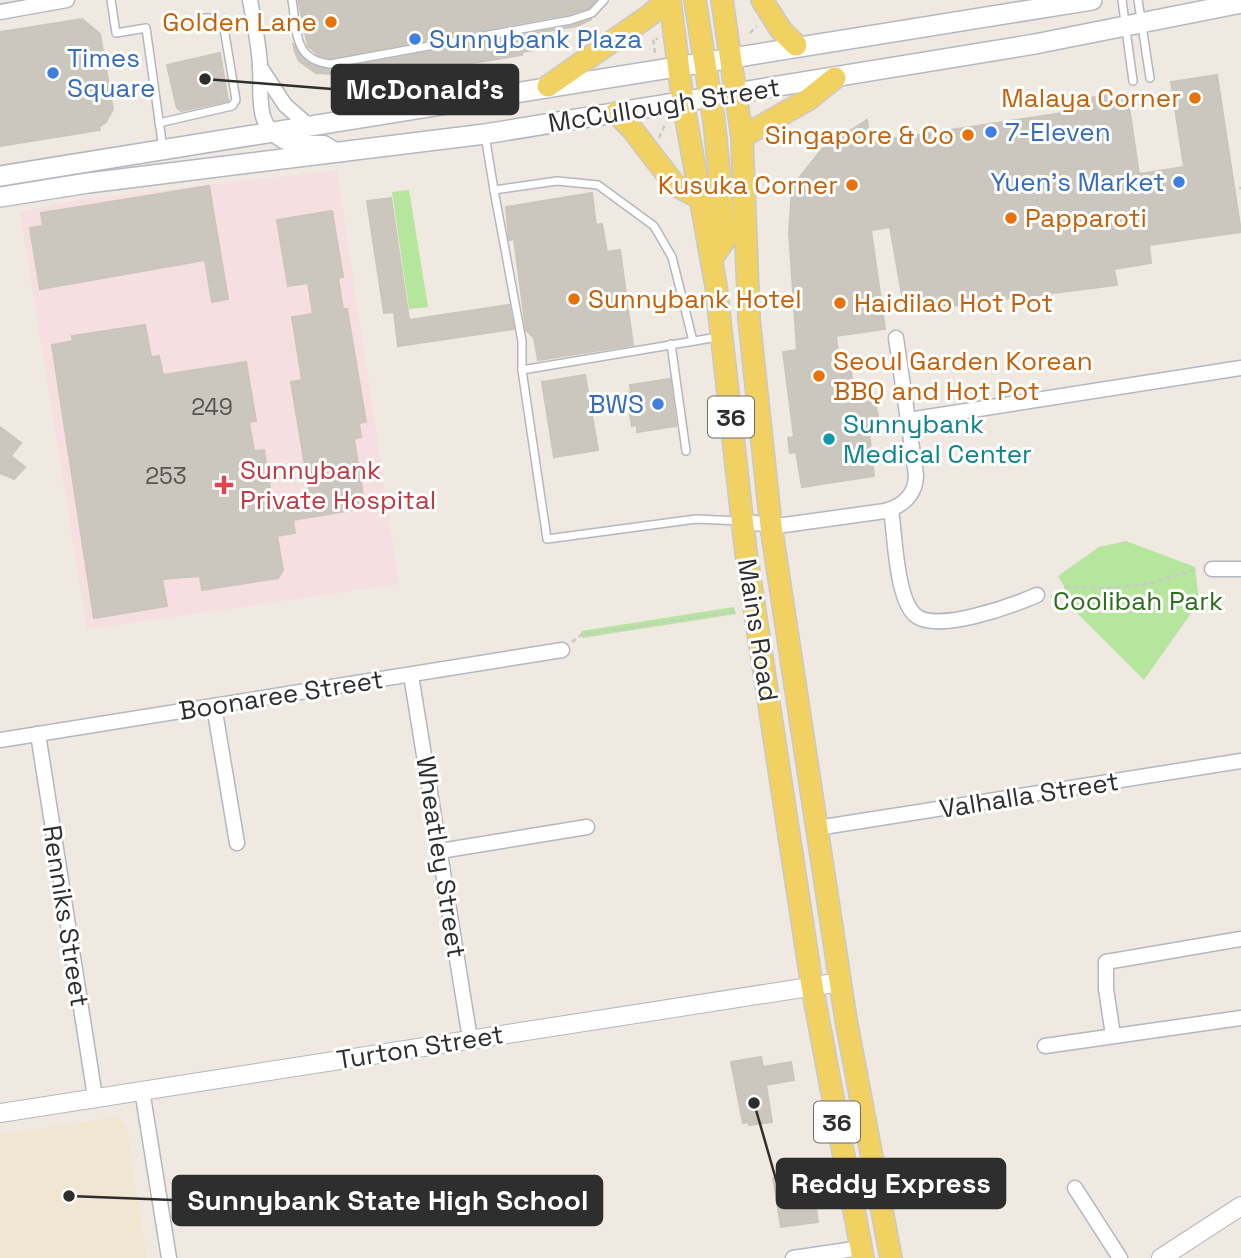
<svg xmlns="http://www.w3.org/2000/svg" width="1241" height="1258" font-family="'Space Grotesk',sans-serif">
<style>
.education{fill:#f0e6d1}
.medical{fill:#f5dfe0}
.green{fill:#b6e59e}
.building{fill:#cbc7bf;stroke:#cbc5ba;stroke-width:2}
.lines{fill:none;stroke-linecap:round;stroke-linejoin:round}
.service-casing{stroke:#b4b7c1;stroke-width:10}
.minor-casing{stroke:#b4b7c1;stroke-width:17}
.tertiary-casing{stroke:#b4b7c1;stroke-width:20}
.secondary-casing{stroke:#b4b7c1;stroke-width:22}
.primary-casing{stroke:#c9c9c9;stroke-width:24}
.path{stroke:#c9c9c9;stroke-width:2.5;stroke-dasharray:5 3.5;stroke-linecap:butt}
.service{stroke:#fff;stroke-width:7}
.minor{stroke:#fff;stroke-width:14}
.tertiary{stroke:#fff;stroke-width:18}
.secondary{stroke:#fff;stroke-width:19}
.primary{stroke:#f2d163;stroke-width:21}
.food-dot{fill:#e8710a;stroke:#fff;stroke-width:2.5}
.shop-dot{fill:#3f7fe0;stroke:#fff;stroke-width:2.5}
.culture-dot{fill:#0f9aa8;stroke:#fff;stroke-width:2.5}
.health-dot{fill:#e0444e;stroke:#fff;stroke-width:2.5}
.labels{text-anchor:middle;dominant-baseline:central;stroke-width:6;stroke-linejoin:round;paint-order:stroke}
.number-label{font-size:23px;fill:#555452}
.shield{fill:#fff;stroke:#6d6d6d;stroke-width:2}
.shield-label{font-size:24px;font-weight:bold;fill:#2e2e2e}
.food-label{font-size:26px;fill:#c56008;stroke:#fff;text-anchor:end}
.shop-label{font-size:26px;fill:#366cbe;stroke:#fff;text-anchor:start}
.street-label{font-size:26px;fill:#2e2e2e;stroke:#fff}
.culture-label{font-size:26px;fill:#0d838f;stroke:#fff;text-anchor:start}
.health-label{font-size:26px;fill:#be3a42;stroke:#fff;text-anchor:start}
.park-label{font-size:26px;fill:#2c6e1b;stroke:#fff}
.leader{fill:none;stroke:#2e2e2e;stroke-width:2.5}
.callout-dot{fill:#2e2e2e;stroke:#fff;stroke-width:2.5}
.callout{fill:#2e2e2e;stroke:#2e2e2e;stroke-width:2.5}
.callout-label{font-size:28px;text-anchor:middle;font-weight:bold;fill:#fff}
</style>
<rect width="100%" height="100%" fill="#efe9e1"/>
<polygon class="education" points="117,1117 126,1124 147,1258 0,1258 0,1135"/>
<polygon class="medical" points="337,170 399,584 87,629 20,212 77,200"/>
<g class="green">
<polygon points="409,190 428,307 409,309 392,192"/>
<polygon points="1126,541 1195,567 1199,602 1144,680 1066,602 1064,586 1058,576 1099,547"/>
<polygon points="734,607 736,614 582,638 581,631"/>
</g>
<g class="building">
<polygon points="298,0 596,0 589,8 569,14 330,58 320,56 308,46"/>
<polygon points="82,19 100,34 113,109 106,122 99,127 100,130 0,146 0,32"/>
<polygon points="592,19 577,26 537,33 541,49 522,52 522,55 335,85 334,74 316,73 299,61 295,52 293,43 306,62 331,70 572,26"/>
<polygon points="220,53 228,101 181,111 177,108 167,65"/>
<polygon points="1217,75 1241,232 1149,245 1151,263 1114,269 1117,285 905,312 890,227 871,230 885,329 836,336 839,359 849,358 854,392 873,390 879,422 868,423 874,476 802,487 796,452 790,453 788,438 794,437 783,352 797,350 789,233 792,187 822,149 867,120 870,142 1089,109 1088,98 1127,93 1139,174 1184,167 1171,82"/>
<polygon points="209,186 228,299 212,302 205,260 40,289 30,228 43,226 41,213"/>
<polygon points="592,193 596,225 602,224 607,252 620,250 633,345 538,360 534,338 526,330 514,239 509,240 506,207"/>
<polygon points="391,198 409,320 509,305 514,329 398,346 394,312 384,313 367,201"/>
<polygon points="332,211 343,277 338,278 343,309 347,309 366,422 359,423 361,437 354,439 365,508 293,520 295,533 277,536 283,570 278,578 202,590 200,576 162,579 167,606 94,618 52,345 73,341 72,336 145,325 151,357 159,356 163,375 246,362 256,421 249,422 254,451 264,450 272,500 310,496 291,382 302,380 292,317 313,314 308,283 288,286 277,220"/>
<polygon points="585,375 598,450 554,457 542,382"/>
<polygon points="670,379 676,426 637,432 637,425 632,426 626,393 631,392 630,385"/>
<polygon points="0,427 21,443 11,456 25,467 14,479 0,473"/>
<polygon points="761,1057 763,1067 791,1062 794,1080 766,1085 772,1122 749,1125 749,1122 743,1123 731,1062"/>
<polygon points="811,1172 818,1222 781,1227 773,1178"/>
</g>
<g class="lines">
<g class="service-casing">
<g id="service">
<polyline points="111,0 116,33 146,28 163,149"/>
<path d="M 292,0 C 297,30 293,60 330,64 L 571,20 L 592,13 L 604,0"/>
<polyline points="1122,0 1133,81"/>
<polyline points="1138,0 1150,78"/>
<polyline points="159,123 232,106 236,100 224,28 215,18 202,18"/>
<polyline points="485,135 494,190 557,181 598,185 654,226 672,257 693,341"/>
<polyline points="494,190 522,341 522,370 547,539 696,519 741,521"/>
<polyline points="671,344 686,451"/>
<polyline points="522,370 718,337"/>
</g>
</g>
<g class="minor-casing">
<g id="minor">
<path d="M 250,0 C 254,22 259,44 260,66 C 262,96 253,127 287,143 L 324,143 L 343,154"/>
<polyline points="0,12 67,0"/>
<polyline points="260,67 285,105 310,127"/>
<polyline points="908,420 1241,368"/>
<path d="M 891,510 C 895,535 896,596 914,614 C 934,635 1014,605 1037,595"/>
<path d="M 741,521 L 777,526 L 885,511 C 903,506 916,494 916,475 L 896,338"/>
<polyline points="1212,569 1241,569"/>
<polyline points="411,675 470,1039"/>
<polyline points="214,706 237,843"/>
<polyline points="38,734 95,1097"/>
<polyline points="0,740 562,650"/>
<polyline points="817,828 1241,761"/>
<polyline points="440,851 587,827"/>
<polyline points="1113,1035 1106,989 1106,962 1241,939"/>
<polyline points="1045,1046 1241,1018"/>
<polyline points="142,1090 169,1258"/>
<polyline points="1075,1188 1120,1258"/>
<polyline points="793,1258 861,1248"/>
</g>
</g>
<g class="tertiary-casing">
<g id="tertiary">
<polyline points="0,1113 841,982"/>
<polyline points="1161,1258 1241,1206"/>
</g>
</g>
<g class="secondary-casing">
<g id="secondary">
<polyline points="0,176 1092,0"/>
<polyline points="0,197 88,183 485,134 1035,44 1241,3"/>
</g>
</g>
<g class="primary-casing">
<g id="primary">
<polyline points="670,0 683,102 716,286 746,553 812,986 863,1258"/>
<polyline points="695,0 714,121 726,238 712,258"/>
<polyline points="722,0 742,137 749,319 771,526 846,1020 891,1258"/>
<polyline points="762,0 781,30 796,45"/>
<polyline points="548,86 650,15 667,0"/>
<polyline points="616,113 632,129 675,185 700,198"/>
<polyline points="742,137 809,99 835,78"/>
</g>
</g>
<g class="path">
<polyline points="750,33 757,26"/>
<polyline points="655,53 653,39 658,39"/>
<polyline points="659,138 666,122"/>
<polyline points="1239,188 1241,188"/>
<polyline points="1051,597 1066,587 1116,588 1148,584 1198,569"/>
<polyline points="572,642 581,635 737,611"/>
</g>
<use href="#service" class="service"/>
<use href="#minor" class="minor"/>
<use href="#tertiary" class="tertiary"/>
<use href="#secondary" class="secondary"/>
<use href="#primary" class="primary"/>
</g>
<g class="food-dot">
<circle cx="331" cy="22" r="7"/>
<circle cx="1195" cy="98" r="7"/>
<circle cx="968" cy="135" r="7"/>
<circle cx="852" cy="185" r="7"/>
<circle cx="1011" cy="218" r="7"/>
<circle cx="574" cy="299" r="7"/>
<circle cx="840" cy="303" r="7"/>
<circle cx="819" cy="376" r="7"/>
</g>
<g class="shop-dot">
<circle cx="415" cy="39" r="7"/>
<circle cx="53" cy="73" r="7"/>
<circle cx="991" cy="132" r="7"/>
<circle cx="1179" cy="182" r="7"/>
<circle cx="658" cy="404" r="7"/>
</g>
<circle class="culture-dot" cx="829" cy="439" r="7"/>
<path class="health-dot" d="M220.5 474.5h7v7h7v7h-7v7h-7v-7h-7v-7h7z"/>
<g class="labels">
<g class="number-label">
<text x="212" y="407">249</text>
<text x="166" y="476">253</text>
</g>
<g class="shield">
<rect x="708" y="396.5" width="46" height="41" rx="5"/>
<rect x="814" y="1101.5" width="46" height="41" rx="5"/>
</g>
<g class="shield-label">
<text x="731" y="417">36</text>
<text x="837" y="1122">36</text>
</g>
<g class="food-label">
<text x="317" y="22">Golden Lane</text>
<text x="1181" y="98">Malaya Corner</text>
<text x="954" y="135">Singapore &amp; Co</text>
<text x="838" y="185">Kusuka Corner</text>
<text x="1025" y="218" text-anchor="start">Papparoti</text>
<text x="588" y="299" text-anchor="start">Sunnybank Hotel</text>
<text x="854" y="303" text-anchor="start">Haidilao Hot Pot</text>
<text x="833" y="361" text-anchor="start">Seoul Garden Korean<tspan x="833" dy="30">BBQ and Hot Pot</tspan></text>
</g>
<g class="shop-label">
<text x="429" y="39">Sunnybank Plaza</text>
<text x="67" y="58">Times<tspan x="67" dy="30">Square</tspan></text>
<text x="1005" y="132">7-Eleven</text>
<text x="1165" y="182" text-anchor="end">Yuen's Market</text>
<text x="644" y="404" text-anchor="end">BWS</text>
</g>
<g class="street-label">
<text transform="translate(664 105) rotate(-9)">McCullough Street</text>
<text transform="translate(758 630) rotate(81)">Mains Road</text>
<text transform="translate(281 695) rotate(-9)">Boonaree Street</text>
<text transform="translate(1029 795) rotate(-9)">Valhalla Street</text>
<text transform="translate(441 857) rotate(81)">Wheatley Street</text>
<text transform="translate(66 916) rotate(81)">Renniks Street</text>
<text transform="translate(420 1047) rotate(-9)">Turton Street</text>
</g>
<g class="culture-label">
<text x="843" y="424">Sunnybank<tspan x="843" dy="30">Medical Center</tspan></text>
</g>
<g class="health-label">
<text x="240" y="470">Sunnybank<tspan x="240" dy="30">Private Hospital</tspan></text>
</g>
<g class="park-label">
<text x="1138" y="601">Coolibah Park</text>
</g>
</g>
<path class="leader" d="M205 79L332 89M754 1103L777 1183M69 1196L173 1200"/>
<g class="callout-dot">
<circle cx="205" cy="79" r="7"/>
<circle cx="754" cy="1103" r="7"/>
<circle cx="69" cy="1196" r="7"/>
</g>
<g class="callout">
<rect x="332" y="65" width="186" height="49" rx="7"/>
<rect x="777" y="1159" width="228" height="49" rx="7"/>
<rect x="173" y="1176" width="429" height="49" rx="7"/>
</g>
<g class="callout-label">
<text x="425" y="99">McDonald's</text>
<text x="891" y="1193">Reddy Express</text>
<text x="388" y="1210">Sunnybank State High School</text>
</g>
</svg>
